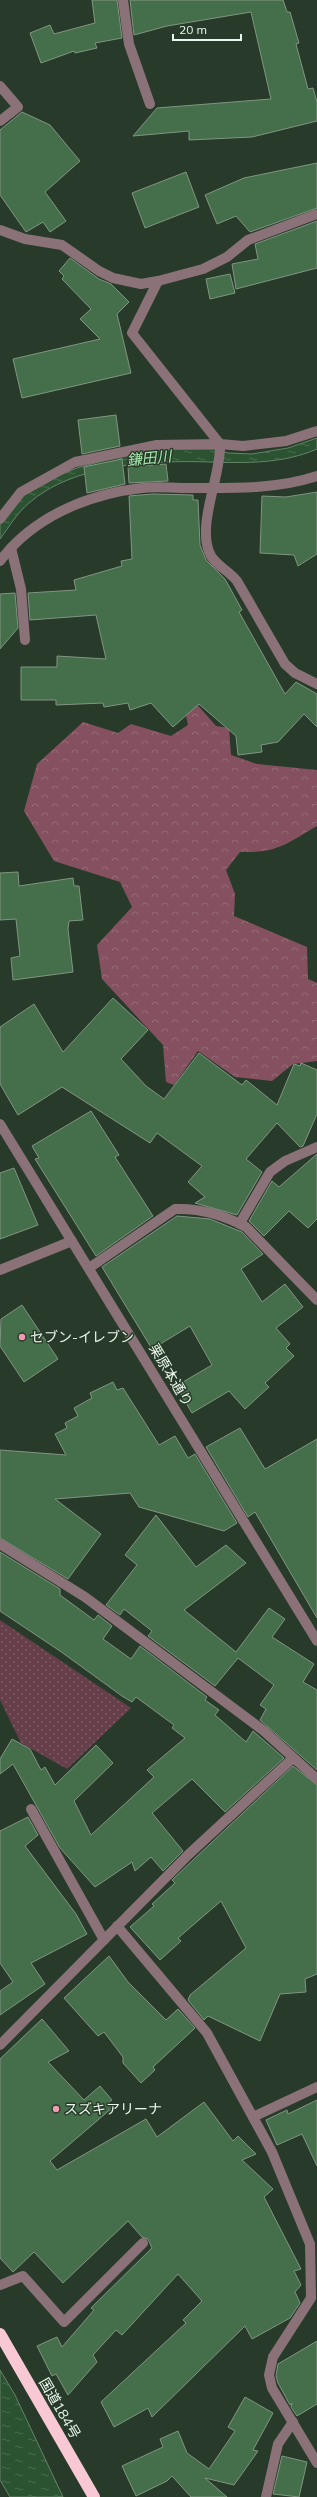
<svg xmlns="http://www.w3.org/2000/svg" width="317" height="2497" font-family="Mulish,'Noto Sans JP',sans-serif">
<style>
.grass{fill:url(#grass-dots)}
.forest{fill:url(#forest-crowns)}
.water{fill:url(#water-ripples);stroke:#658469}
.building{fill:#456e4a;stroke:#819682}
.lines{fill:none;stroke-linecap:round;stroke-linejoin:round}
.minor{stroke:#8b7278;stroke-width:10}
.highway{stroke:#f9c8d5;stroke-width:12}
.poi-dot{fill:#f19ab3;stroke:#283b2a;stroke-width:1.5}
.labels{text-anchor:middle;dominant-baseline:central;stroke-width:3;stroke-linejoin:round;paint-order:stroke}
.poi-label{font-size:14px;fill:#ebf7ec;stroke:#283b2a;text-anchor:start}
.street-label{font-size:14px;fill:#ebf7ec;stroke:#283b2a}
.water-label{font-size:15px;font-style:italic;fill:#a5e5ab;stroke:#283b2a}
</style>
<defs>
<pattern id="grass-dots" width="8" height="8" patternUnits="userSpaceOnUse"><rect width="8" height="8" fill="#673f4b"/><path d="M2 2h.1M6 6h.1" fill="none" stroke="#7d5c65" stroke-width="1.8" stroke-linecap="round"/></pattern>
<pattern id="forest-crowns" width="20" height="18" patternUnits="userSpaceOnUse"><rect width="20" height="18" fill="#855160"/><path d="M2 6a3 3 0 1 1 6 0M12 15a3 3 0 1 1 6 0" fill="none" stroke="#966b77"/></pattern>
<pattern id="water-ripples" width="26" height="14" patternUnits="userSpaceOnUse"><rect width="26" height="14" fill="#2b5331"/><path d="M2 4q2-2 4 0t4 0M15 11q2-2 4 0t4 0" fill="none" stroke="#4a6c4f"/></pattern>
</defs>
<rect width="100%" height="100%" fill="#283b2a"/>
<polygon class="grass" points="0,1620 131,1708 67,1769 21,1743 0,1700"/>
<path class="forest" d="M 194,701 L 216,726 L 229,728 L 231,755 L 257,764 L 317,770 L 317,826 C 286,844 278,853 240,852 L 226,870 L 235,894 L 234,916 L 307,947 L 308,979 L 317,983 L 317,1061 L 293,1064 L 272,1081 L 235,1077 L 198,1051 L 174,1085 L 166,1082 L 163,1045 L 102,979 L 97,945 L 132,907 L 120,882 L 54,861 L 24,811 L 37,764 L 83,722 L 118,733 L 131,724 L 171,736 L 188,725 L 184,706 Z"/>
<g class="water">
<path d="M 317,438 L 317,449 C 282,464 247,463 209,462 C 153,460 73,464 29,503 C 17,513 9,527 0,539 L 0,517 L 12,503 L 43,482 L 77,468 L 146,449 L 214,449 L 228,453 L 252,454 L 288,448 Z"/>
<polygon points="0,2370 15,2395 63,2497 10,2497 0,2480"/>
</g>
<g class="building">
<polygon points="92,0 117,0 122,38 95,43 97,48 75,53 74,51 41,63 30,33 50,25 54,34 95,23"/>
<polygon points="130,0 283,0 287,12 290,12 299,43 296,44 308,89 313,88 317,102 317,121 252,137 189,140 189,131 133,136 157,108 271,99 251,12 167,26 134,35"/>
<polygon points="22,112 50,125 80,161 45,192 66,221 50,232 43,222 26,232 0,195 0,130"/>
<polygon points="317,163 317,208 250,232 236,216 217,224 205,195 244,178"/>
<polygon points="186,172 199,207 145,228 132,193"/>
<polygon points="317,221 317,268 236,289 232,264 258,259 255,244"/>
<polygon points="70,258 99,279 111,284 129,302 117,314 131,373 22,398 13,359 100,339 80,319 91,309 62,279 64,276 59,271"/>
<polygon points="230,274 235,293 210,299 206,279"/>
<polygon points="116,415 120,446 82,454 78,420"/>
<polygon points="122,459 125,484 87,493 84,467"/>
<polygon points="166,464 168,481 129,483 128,467"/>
<polygon points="317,492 317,554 298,566 294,555 260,553 262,496 286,497"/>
<polygon points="153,494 193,495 193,500 198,500 200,545 206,560 225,579 242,610 239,612 285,694 296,682 317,694 317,727 304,714 278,742 261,745 262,752 238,755 236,736 199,704 173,727 151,703 130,710 128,703 104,707 103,703 56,705 56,700 21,700 21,667 57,667 57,656 106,659 96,615 30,620 28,593 76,590 74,580 122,566 121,561 132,559 129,496"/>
<polygon points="15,593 18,628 0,649 0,594"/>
<polygon points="18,872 19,886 73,878 74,886 79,886 83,920 69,921 68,929 73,972 13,980 11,958 20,956 16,919 0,920 0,873"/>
<polygon points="113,998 148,1030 121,1059 146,1086 164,1099 199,1053 242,1085 246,1080 277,1105 294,1064 300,1066 301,1063 317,1070 317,1114 303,1146 300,1147 277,1123 246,1159 262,1172 237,1215 195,1203 205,1197 188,1182 202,1166 157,1133 150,1143 62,1087 18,1115 0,1084 0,1027 34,1004 63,1052"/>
<polygon points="91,1111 119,1155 115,1157 153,1216 96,1256 35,1159 39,1158 32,1146"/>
<polygon points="317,1154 317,1219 308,1228 289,1211 264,1236 249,1221 272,1181 279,1187"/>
<polygon points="14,1168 38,1225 0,1239 0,1173"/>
<polygon points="177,1216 210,1219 242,1232 263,1254 241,1269 262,1302 285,1284 303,1307 276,1328 290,1344 286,1348 294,1356 265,1383 269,1387 245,1409 229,1391 192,1413 176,1386 212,1365 190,1326 152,1349 102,1267"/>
<polygon points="22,1305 58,1359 24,1382 0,1346 1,1319"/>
<polygon points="113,1382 117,1390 123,1388 159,1445 175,1436 188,1458 195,1454 237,1523 224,1531 139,1507 130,1493 55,1499 101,1534 68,1579 0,1538 0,1450 66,1455 55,1434 67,1428 65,1423 78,1416 74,1408 92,1398 90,1393"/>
<polygon points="240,1428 265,1469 317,1439 317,1618 255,1512 248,1517 206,1447"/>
<polygon points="156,1515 196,1567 226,1545 246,1563 184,1610 236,1652 269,1608 285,1619 272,1637 314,1664 303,1682 317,1690 317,1770 260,1720 266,1709 260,1705 274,1685 238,1658 215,1686 148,1636 152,1631 124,1609 120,1615 106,1605 137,1565 125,1555"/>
<polygon points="0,1552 60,1589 60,1595 94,1620 98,1615 112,1626 103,1639 131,1659 140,1646 207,1697 205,1700 219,1710 215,1715 246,1742 253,1731 284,1758 225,1812 192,1779 152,1813 183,1851 163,1871 151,1857 135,1871 132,1862 95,1887 60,1848 13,1764 0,1774 0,1759 12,1739 30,1749 41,1770 45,1767 55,1785 96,1745 113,1763 74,1801 91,1835 154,1777 147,1770 185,1738 172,1728 174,1725 136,1697 132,1702 122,1696 60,1651 0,1611"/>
<polygon points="293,1766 317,1785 317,1974 305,1979 306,1992 280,1994 260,2041 208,2016 204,2020 188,2000 190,1995 246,1948 221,1901 178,1938 181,1941 160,1960 130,1927 154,1906 152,1904 175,1883 172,1880 193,1860"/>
<polygon points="28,1817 38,1835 25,1846 76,1914 87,1934 31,1963 45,1984 0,2015 0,1991 13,1982 0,1963 0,1831"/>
<polygon points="109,1956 128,1982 166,2020 178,2009 195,2028 153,2067 155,2070 141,2083 123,2063 123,2057 104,2032 98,2036 64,1998"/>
<polygon points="42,2019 69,2051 48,2062 84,2100 100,2086 112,2100 108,2103 112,2108 50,2161 57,2170 146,2119 157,2137 204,2102 233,2141 238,2136 256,2154 242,2160 273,2189 264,2197 301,2269 294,2271 301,2285 295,2292 300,2303 290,2318 252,2339 245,2326 152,2417 148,2408 114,2427 101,2402 186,2323 183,2320 202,2301 178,2274 122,2335 116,2330 93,2355 97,2362 68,2395 56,2374 52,2376 37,2346 57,2337 62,2347 94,2310 91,2308 152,2248 148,2239 142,2237 128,2221 63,2283 34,2252 13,2272 0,2258 0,2059"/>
<polygon points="317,2100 317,2166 302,2134 277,2145 266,2120 287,2110 288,2114"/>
<polygon points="317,2341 317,2404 297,2416 291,2407 292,2403 290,2405 278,2383 276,2376 278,2364"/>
<polygon points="245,2397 273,2413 253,2450 258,2451 234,2485 205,2478 227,2497 191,2497 172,2476 167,2481 136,2496 122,2466 163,2447 160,2439 178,2431 187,2453 209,2469 235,2431 228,2427"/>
<polygon points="282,2456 307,2462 299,2497 273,2494"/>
</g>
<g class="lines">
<g class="minor">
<polyline points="123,0 129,44 150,104"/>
<polyline points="0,86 18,107 0,121"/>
<path d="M 0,230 L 25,239 L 62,245 L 99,271 L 113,278 L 141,284 L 158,281 L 132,333 L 220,444 C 222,474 195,527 211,556 C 218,567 229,571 237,581 L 285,664 L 295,673 L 317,684"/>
<polyline points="158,281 203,269 227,257 248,240 317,214"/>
<polyline points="0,519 21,492 75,462 157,445 220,444 243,446 286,441 317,431"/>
<polyline points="11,548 21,589 25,640"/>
<path d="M 0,561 C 33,517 88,494 142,488 C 156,486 171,488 184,488 C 228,488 275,490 317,476"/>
<polyline points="0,1124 317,1641"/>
<polyline points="240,1223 270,1172 285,1161 317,1147"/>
<path d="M 89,1268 L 175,1209 C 200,1208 224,1215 246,1227 L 317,1300"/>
<polyline points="0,1270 72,1241"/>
<polyline points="0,1544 85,1597 264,1731 317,1779"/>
<polyline points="31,1809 104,1940"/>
<polyline points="117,1926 207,2033 272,2152 310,2244 311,2298 273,2357 269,2375 272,2388 317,2463"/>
<polyline points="0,2045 188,1855 293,1758"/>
<polyline points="253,2117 317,2087"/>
<polyline points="0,2285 23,2276 64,2322 143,2243"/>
<polyline points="266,2497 278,2444 293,2422"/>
</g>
<polyline class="highway" points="0,2334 94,2497"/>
</g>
<g class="poi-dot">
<circle cx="22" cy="1337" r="4"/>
<circle cx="56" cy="2109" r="4"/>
</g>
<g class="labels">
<g class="poi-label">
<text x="30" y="1337">セブン-イレブン</text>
<text x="64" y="2109">スズキアリーナ</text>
</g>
<g class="street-label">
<text transform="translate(171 1375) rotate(59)">栗原本通り</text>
<text transform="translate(60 2408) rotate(60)">国道184号</text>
</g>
<g class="water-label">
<text transform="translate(149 458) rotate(-6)">鎌田川</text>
</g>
</g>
<path d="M173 34v6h68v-6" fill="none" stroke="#ebf7ec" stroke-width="2"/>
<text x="179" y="34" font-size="12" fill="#ebf7ec" stroke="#283b2a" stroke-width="3" paint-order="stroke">20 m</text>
</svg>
